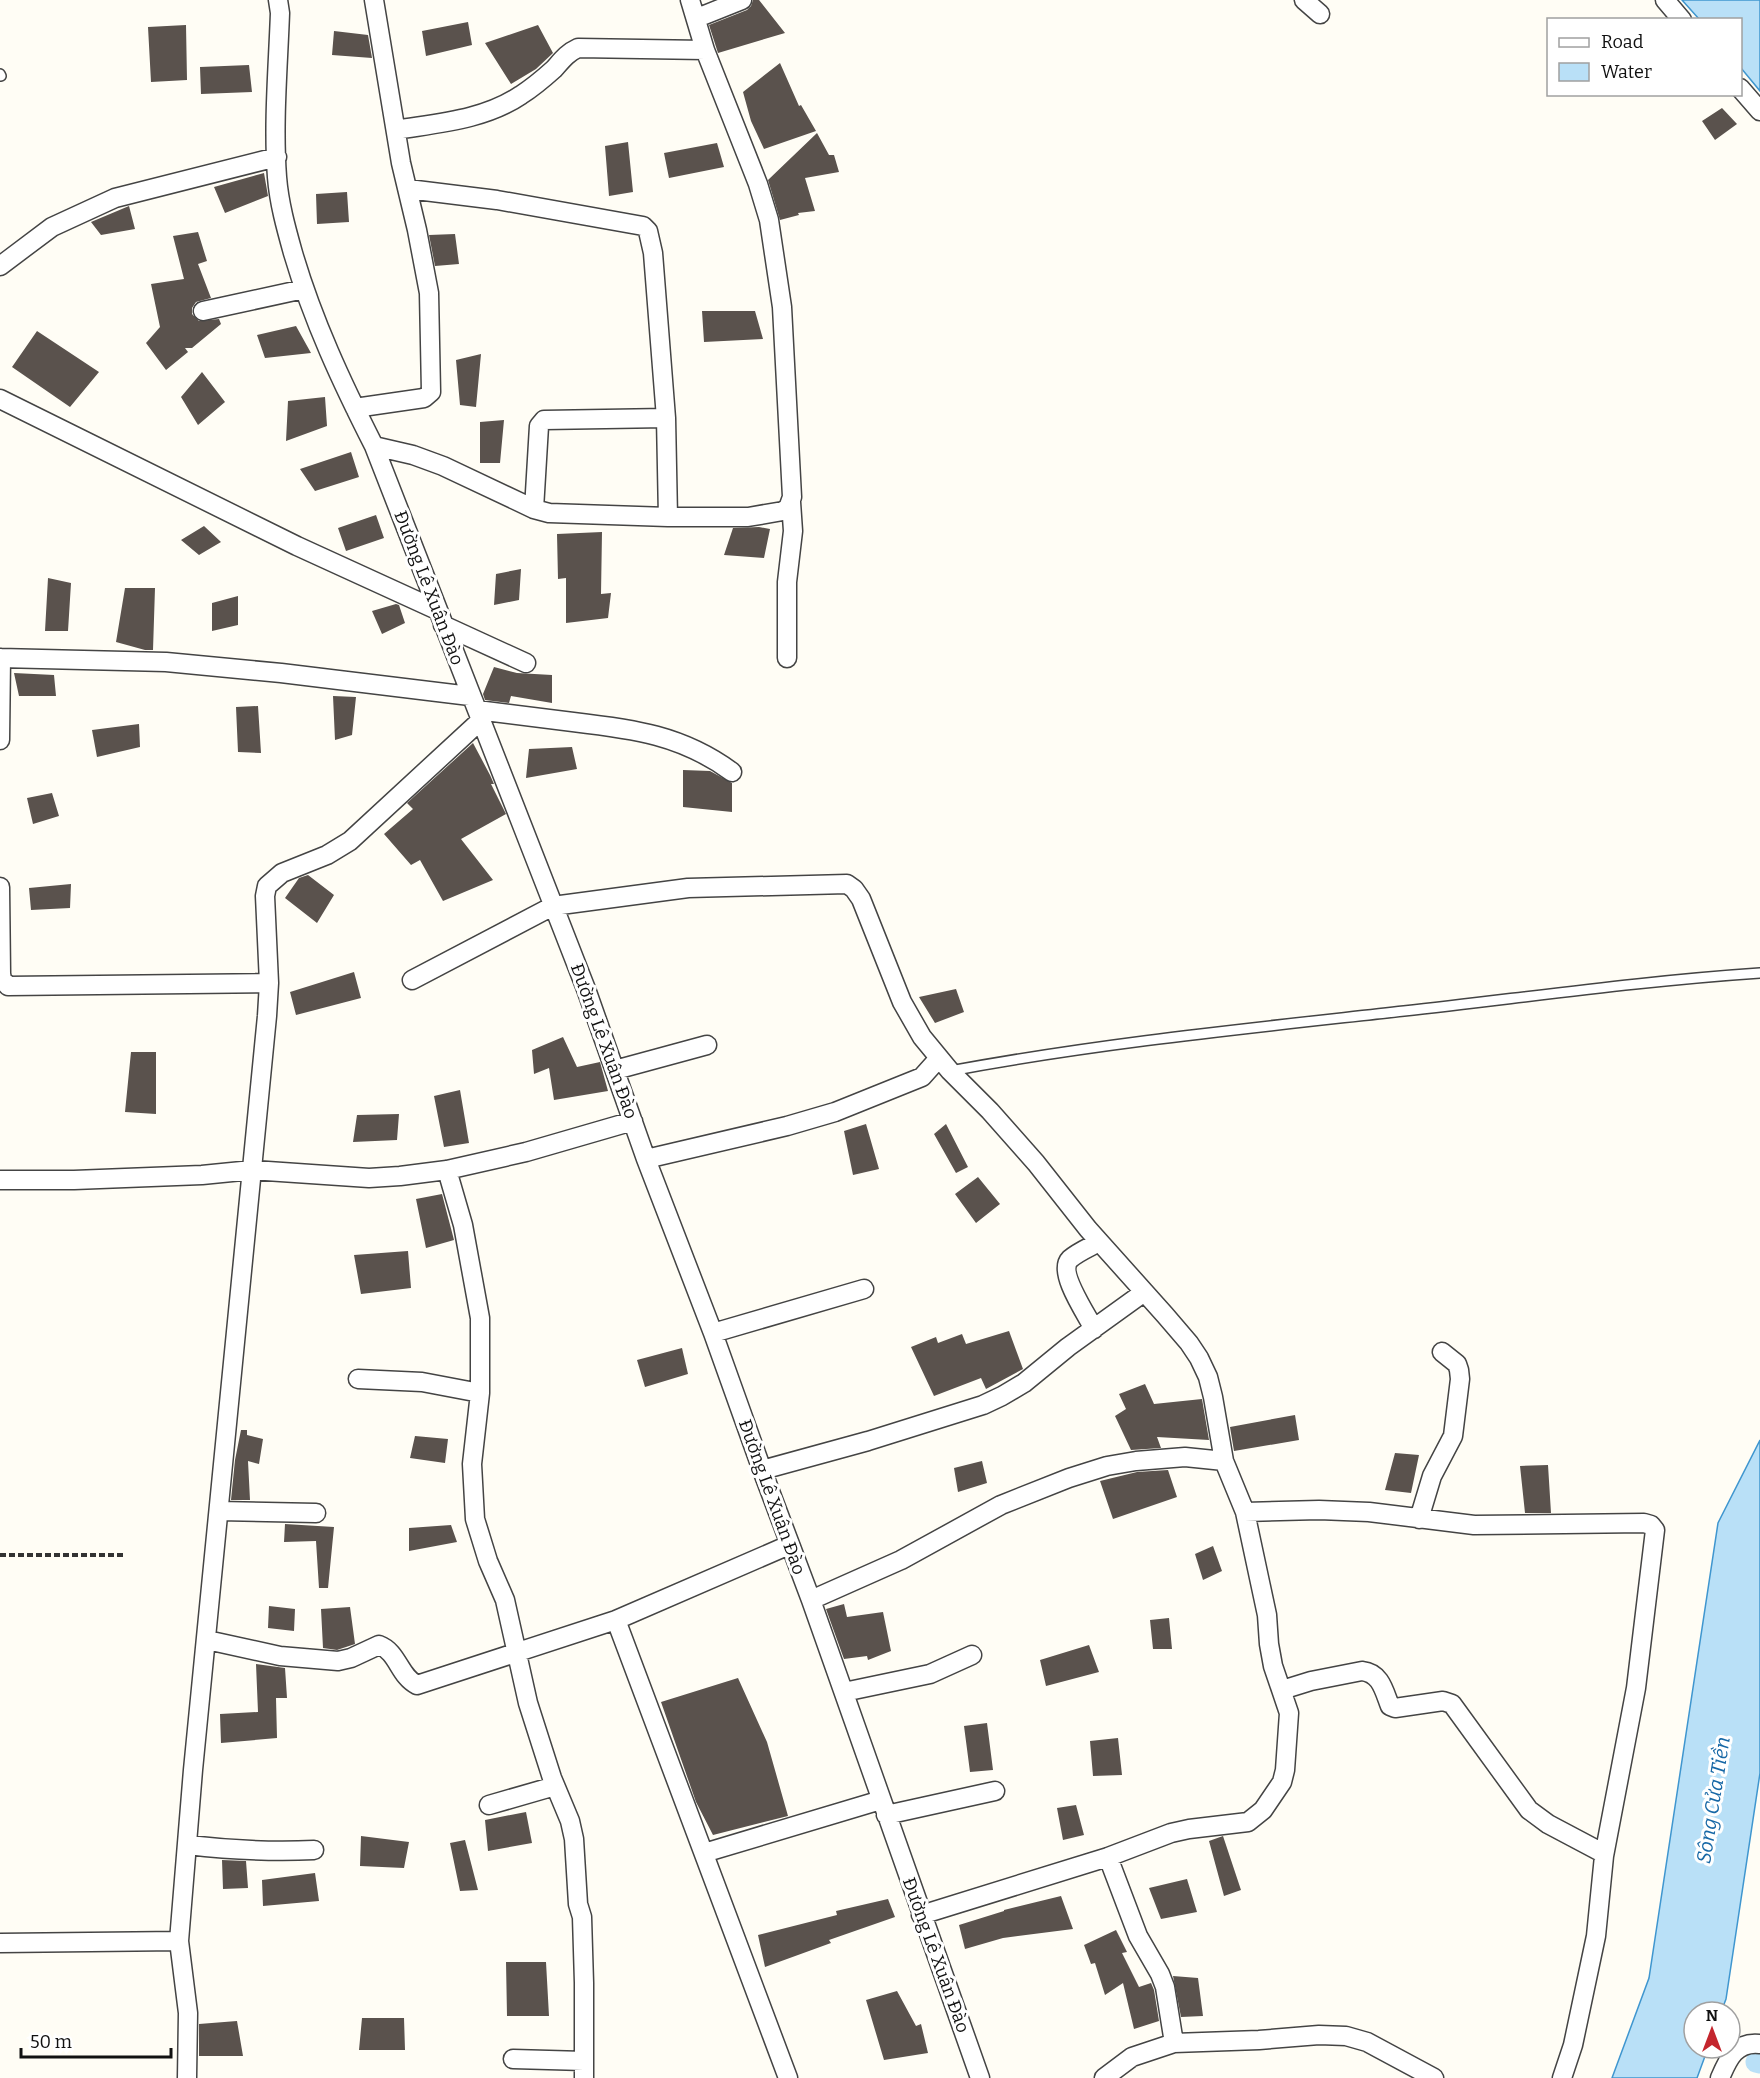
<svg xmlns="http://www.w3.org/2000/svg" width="1760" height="2078" viewBox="0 0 1760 2078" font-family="Bitter,serif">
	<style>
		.water { fill: #b9e0f7; stroke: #3f96cf; stroke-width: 1.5 }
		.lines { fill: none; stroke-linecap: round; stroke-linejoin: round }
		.canal { stroke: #b9e0f7; stroke-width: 21 }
		.building { fill: #5a524d }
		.service-casing { stroke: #444; stroke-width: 12 }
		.minor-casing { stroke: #444; stroke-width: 21 }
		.path { stroke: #333; stroke-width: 4; stroke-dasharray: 6 3; stroke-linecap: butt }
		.service { stroke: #fff; stroke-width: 9 }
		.minor { stroke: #fff; stroke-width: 18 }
		.labels { text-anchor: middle; stroke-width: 6; stroke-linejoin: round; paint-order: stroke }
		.street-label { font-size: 18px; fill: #111; stroke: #fff }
		.water-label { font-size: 20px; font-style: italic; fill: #1768a6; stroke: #fff }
	</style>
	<rect width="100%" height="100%" fill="#fffdf5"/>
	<path class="water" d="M1682,0H1760V91L1741,68L1740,20L1699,19Z
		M1760,1440V1773L1726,1999L1721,2012H1694V2048H1708L1697,2078H1612L1649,1978L1718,1523Z"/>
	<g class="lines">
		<path class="canal" d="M1756,2062L1760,2063"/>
	</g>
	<path class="building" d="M753,0H759L785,33L718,53L709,25L747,10L751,6Z
		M468,22L472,45L426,56L422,31Z
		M186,25L187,80L151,82L148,27Z
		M538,25L553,53L536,69L511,84L485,43Z
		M334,31L368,35L372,58L332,55Z
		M780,63L799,106L801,105L816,131L764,149L751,121L743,92Z
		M249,65L252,92L201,94L200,67Z
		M1722,108L1737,124L1715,140L1702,121Z
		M817,133L829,155H834L839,172L805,178L815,211L798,213L799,215L780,220L768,180Z
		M628,142L633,192L609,196L605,146Z
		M717,143L724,167L669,178L664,153Z
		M264,173L268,196L225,213L214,187Z
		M347,192L349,222L317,224L316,194Z
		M129,206L135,229L101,235L91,222Z
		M198,232L207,261L198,264L211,298L196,302L192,308V314L199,321L219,319L221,324L192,348H185L188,352L166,370L146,343L160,327L151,284L184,279L173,236Z
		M455,234L459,264L435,266L429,235Z
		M702,311H755L763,339L704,342Z
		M296,326L311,353L265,358L257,335Z
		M37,331L99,372L70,407L12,367Z
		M481,354L476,407L460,405L456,360Z
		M202,372L225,402L198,425L181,397Z
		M325,397L327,426L286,441L288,401Z
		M504,420L500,463H480V422Z
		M351,452L359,477L315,491L300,469Z
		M376,515L384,538L346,551L338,528Z
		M204,526L221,542L199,555L181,540Z
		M759,527L770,529L764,558L724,555L733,528Z
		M602,532L601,594L611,593L608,618L566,623V578L558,579L557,534Z
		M521,569L519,600L494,605L496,574Z
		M48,578L71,583L68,631H45Z
		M125,588H155L153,650H145L116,642Z
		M238,596V625L212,631V603Z
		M396,604L399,605L405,623L382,634L372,611Z
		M494,667L517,673L552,675V703L511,696L509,703L485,700L483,694Z
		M14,673L54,675L56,696H19Z
		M333,696L356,697L352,735L335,740Z
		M258,706L261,753L238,752L236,707Z
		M139,724L140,747L97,757L92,730Z
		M473,743L490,775L494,784H491L506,814L461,839L493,880L443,901L420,860L411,865L384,834L413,809L407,803Z
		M572,747L577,769L526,778L529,749Z
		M683,770L710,771L732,783V812L683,807Z
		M52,793L59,816L33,824L27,798Z
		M308,875L334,895L317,923L285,898L299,878Z
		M71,884L70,908L31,910L29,888Z
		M354,972L361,998L296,1015L290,992Z
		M956,989L964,1012L935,1023L919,997Z
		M563,1037L577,1067L600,1062L608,1091L554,1100L549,1068L534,1074L532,1050Z
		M131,1052H156V1114L125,1112Z
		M460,1090L469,1143L444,1147L434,1096Z
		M399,1114L397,1140L353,1142L357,1115Z
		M866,1124L879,1169L853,1175L844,1131Z
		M946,1124L968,1167L956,1173L934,1134Z
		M978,1177L1000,1204L976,1223L955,1194Z
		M442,1194L454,1240L426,1248L416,1199Z
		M408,1251L411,1288L361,1294L354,1255Z
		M1009,1331L1023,1369L986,1389L981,1378L934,1396L911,1347L936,1337L938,1343L962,1334L966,1344Z
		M682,1348L688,1374L645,1387L637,1360Z
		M1145,1384L1154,1404L1202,1399L1209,1440L1157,1437L1161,1448L1131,1450L1115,1416L1126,1409L1119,1394Z
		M1295,1415L1299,1440L1234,1451L1230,1427Z
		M241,1430H247V1435L263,1439L259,1464L248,1461L250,1500H231L235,1460Z
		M415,1436L448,1439L445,1463L410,1458Z
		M1395,1453L1419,1455L1411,1493L1385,1490Z
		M982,1461L987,1483L958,1492L954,1468Z
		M1548,1465L1551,1513H1525L1520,1466Z
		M1168,1470L1177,1497L1113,1519L1100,1481L1137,1472Z
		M285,1524L334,1527L328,1588H319L316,1541L284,1542Z
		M451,1525L457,1542L409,1551V1528Z
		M1213,1546L1222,1571L1203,1580L1195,1554Z
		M844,1604L847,1617L883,1612L891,1651L868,1660L867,1656L844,1659L826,1609Z
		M269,1606L295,1609L294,1631L268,1628Z
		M350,1607L355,1644L337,1650L323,1648L321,1609Z
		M1169,1618L1172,1649H1153L1150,1620Z
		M1089,1645L1099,1672L1046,1686L1040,1660Z
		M256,1664L285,1668L287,1698H276L277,1738L221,1743L220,1714L258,1712Z
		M738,1678L767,1742L788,1816L713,1835L696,1802L661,1702Z
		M987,1723L993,1770L970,1772L964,1726Z
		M1118,1738L1122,1775L1093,1776L1090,1741Z
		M1076,1805L1084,1835L1063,1840L1057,1808Z
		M526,1812L532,1843L488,1851L485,1820Z
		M361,1836L409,1842L404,1868L360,1866Z
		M1223,1836L1241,1890L1224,1896L1209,1841Z
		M465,1840L478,1890L460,1891L450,1843Z
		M222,1860L246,1861L248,1888L223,1889Z
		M315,1873L319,1901L263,1906L262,1880Z
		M1187,1879L1197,1912L1161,1919L1149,1888Z
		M1061,1896L1073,1929L1003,1938L965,1949L959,1925L1004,1911V1910Z
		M888,1899L895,1917L829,1940L831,1943L765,1967L758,1935L837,1915L836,1911Z
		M1116,1930L1127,1952L1122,1953L1139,1987L1151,1983L1154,1990L1159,2021L1134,2029L1123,1983L1105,1995L1095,1963L1091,1964L1084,1945Z
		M506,1962H546L549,2016H507Z
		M1173,1976L1198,1978L1203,2016L1181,2017Z
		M897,1991L916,2026L921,2024L928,2053L884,2060L866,2000Z
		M362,2018H404L405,2050H359Z
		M237,2021L243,2056H199V2024Z"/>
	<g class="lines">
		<defs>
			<path id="service" d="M0,74L1,76
				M950,1071C1100,1043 1252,1028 1404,1011C1522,998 1641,981 1760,973"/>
			<path id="minor" d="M278,0L280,13C278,68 273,123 277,177C279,203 286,228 293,253C313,321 342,383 374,446L586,989L646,1159L713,1333L762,1470L811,1600L980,2078
				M1304,0L1320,14
				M1665,0L1682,20
				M697,18L742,0
				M1740,88L1760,111
				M396,130C438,123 484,120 521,95C532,88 544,78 554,69C562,60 567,53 578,48L705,50
				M408,189L497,200L643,226L648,231L653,253L666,418L668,517
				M0,266L52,227L115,198L277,157
				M203,311L304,289
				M0,399L297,546L437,610
				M355,408L424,398L431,392L429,293L417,230L401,163L374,0
				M374,446L413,455L443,466L534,509L549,513L668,517H748L783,511L788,508L792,497L782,307L769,220L758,184L705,50L690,0
				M534,509L539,426L544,420L666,418
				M443,625L526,663
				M0,658L166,662L281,673L470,696
				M787,658V582L793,531L791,502
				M477,710C509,714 541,718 573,722C633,729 682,735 732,772
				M0,740L1,658
				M0,887L1,974L2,979L8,986L269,983
				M412,980L553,906L688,888L847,884L854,889L861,899L902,1002L922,1037L950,1071L990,1111L1036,1163L1088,1229L1165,1315L1189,1343L1199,1358L1208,1377L1213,1397L1224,1461L1245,1512L1267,1615L1269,1644L1273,1666L1289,1713L1285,1770L1282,1782L1263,1810L1248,1822L1189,1829L1171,1833L1108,1857L921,1915
				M615,1070L707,1045
				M646,1159L787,1126L835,1112L922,1077L939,1058
				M447,1170L463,1225L480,1318V1393L472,1464L475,1519L488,1561L505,1600L528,1703L552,1778L570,1821L574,1839L578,1904L582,1917L584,1983V2078
				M0,1180H74L202,1175L252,1170L369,1178L400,1176L447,1170L526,1152L633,1121
				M1094,1329C1087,1315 1057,1272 1070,1259C1078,1252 1090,1247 1099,1242
				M713,1333L864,1289
				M358,1379L422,1382L480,1393
				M762,1470L868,1441L983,1405L1002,1396L1024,1383L1068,1347L1143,1293
				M219,1511L316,1513
				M1245,1512L1319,1510L1369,1512L1474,1525L1644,1523L1651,1525L1655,1530L1636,1688L1604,1856
				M1419,1519L1432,1476L1453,1436L1460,1379L1459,1370L1457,1364L1442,1352
				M811,1600L901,1560L1001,1505L1069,1478L1107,1466L1136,1461L1185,1457L1224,1461
				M616,1620L788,2078
				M207,1640L280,1656L338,1661L351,1658L379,1645C398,1652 399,1676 417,1685L616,1620L789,1545
				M1282,1690L1311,1681L1362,1671C1381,1673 1384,1691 1390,1706L1395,1708L1443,1701L1452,1704L1529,1810L1548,1824L1599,1851L1604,1856L1596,1936L1573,2045L1562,2078
				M844,1692L930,1674L972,1655
				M489,1805L555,1786
				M886,1815L995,1791
				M188,1845C231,1850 270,1852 314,1850
				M704,1853L881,1800
				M1108,1857L1138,1936L1160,1974L1165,1987L1174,2043
				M0,1943L179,1941
				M513,2059L584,2061
				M187,2078L188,2013L179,1941L193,1770L267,1016L269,983L265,896L267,886L282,873L327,855L350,841L480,721
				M1104,2078L1132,2057L1174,2043L1259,2040L1319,2035L1346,2036L1367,2042L1434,2078
				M1720,2078C1728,2059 1736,2041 1760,2044"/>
		</defs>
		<use href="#service" class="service-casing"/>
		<use href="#minor" class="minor-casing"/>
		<path class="path" d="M0,1555H124"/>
		<use href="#service" class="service"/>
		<use href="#minor" class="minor"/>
	</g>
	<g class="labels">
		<g class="street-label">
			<text transform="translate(429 588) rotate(69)" y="6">Đường Lê Xuân Đào</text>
			<text transform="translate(604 1041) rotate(70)" y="6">Đường Lê Xuân Đào</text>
			<text transform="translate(772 1497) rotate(70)" y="6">Đường Lê Xuân Đào</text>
			<text transform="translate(936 1955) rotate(70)" y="6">Đường Lê Xuân Đào</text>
		</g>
		<g class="water-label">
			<text transform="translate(1713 1800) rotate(-81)" y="7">Sông Cửa Tiền</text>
		</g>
	</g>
	<rect x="1547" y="18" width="195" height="78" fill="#ffffff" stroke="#a0a0a0" stroke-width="1.5"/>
	<rect x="1559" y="38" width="30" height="9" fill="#ffffff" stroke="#a0a0a0" stroke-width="1.5"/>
	<text x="1601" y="48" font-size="18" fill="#111111">Road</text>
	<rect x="1559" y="63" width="30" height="18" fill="#b9e0f7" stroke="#a0a0a0" stroke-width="1.5"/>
	<text x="1601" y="78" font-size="18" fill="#111111">Water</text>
	<g transform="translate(1712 2030)"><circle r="28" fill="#ffffff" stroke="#a0a0a0" stroke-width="1.5"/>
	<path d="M0-4.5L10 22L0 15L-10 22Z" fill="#c4262e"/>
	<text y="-9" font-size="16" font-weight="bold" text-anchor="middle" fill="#111111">N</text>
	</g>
	<path d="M21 2048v9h150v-9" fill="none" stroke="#111111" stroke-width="3"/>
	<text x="30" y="2048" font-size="18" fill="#111111" stroke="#ffffff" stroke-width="4.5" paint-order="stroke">50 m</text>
</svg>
